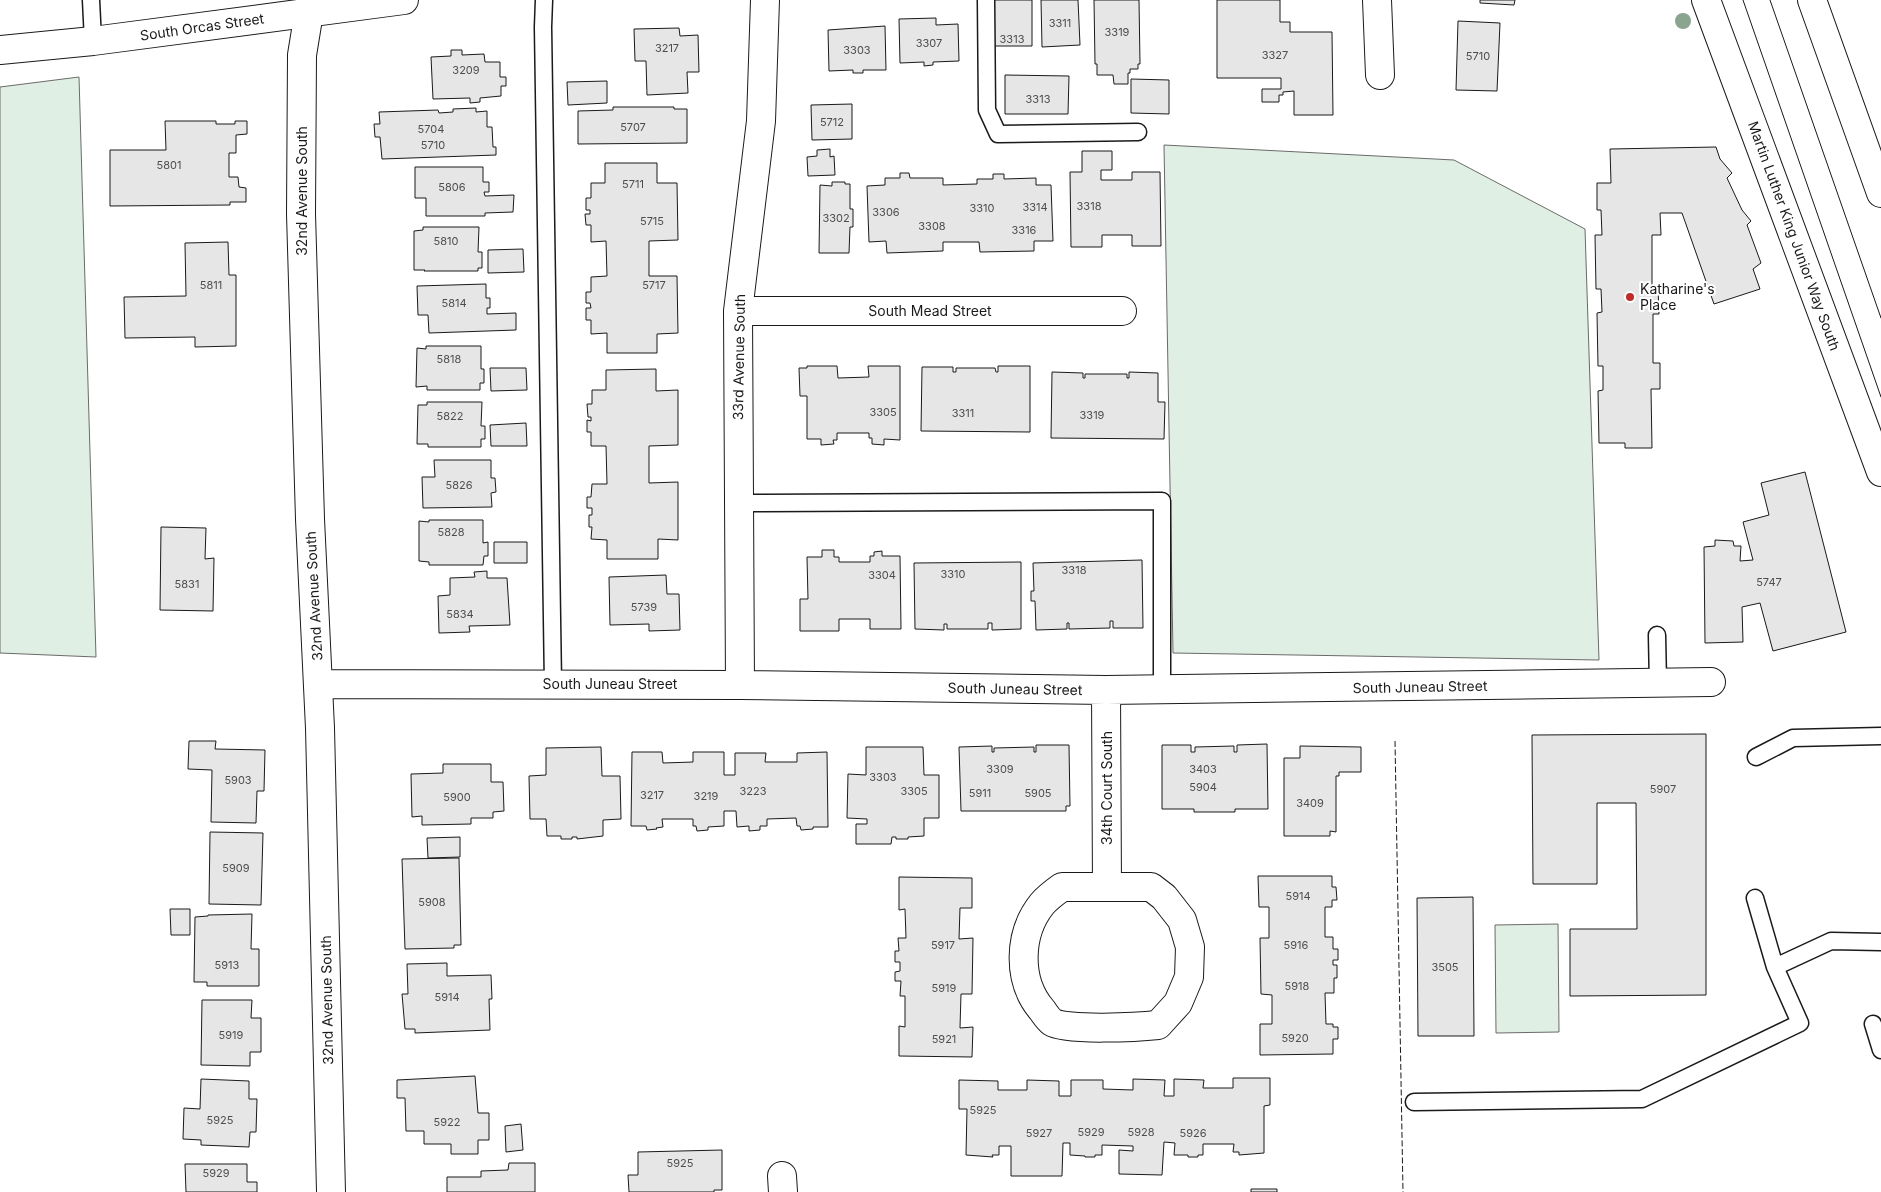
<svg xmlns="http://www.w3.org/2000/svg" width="1881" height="1192" viewBox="0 0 1881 1192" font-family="Inter,sans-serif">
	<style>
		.green { fill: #e0efe3; stroke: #6a6a6a }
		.building { fill: #e6e6e6; stroke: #1a1a1a }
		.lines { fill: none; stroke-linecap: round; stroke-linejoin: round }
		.service-casing { stroke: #1a1a1a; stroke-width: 19 }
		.minor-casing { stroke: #1a1a1a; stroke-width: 30 }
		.tertiary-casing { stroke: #1a1a1a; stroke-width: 30 }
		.secondary-casing { stroke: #1a1a1a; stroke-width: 30 }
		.service { stroke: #fff; stroke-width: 16 }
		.minor { stroke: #fff; stroke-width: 28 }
		.tertiary { stroke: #fff; stroke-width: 28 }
		.secondary { stroke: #fff; stroke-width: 28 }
		.tram { stroke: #1a1a1a; stroke-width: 1 }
		.fence { stroke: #1a1a1a; stroke-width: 1; stroke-dasharray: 6 2.5; stroke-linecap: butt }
		.tree { fill: #8aa48f }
		.poi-dot { fill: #c62828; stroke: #fff; stroke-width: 2 }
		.labels { text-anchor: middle; stroke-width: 4; stroke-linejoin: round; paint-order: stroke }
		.number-label { font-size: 11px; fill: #4d4d4d }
		.street-label { font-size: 14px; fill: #1a1a1a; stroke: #fff }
		.poi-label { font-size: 14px; fill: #1a1a1a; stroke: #fff; text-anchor: start }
	</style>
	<rect width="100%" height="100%" fill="#fff"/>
	<path class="green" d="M79,77L96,657L0,653V87Z
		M1164,145L1454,160L1585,229L1599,660L1173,653Z
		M1558,924L1559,1032L1496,1033L1495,925Z"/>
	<path class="building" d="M994,0H1032V46H994Z
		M1041,0H1078L1080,45L1042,47Z
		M1094,0H1139L1140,64H1138V69H1130V73H1128V84H1114L1113,75H1097V64H1095Z
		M1217,0H1280V22H1290V32H1332L1333,115H1294V91L1283,92V95H1279V102H1262V89H1281V78H1217Z
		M1480,0H1515L1514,5L1480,3Z
		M936,18V25L958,24L959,61L933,62V65L924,66V62L900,63L899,19Z
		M1458,21L1500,23L1497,91L1456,90Z
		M885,26L886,70H863V73H853V70L829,71L828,30Z
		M679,28L680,36L698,35L699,72H687L688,93L647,95L646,61H635L634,29Z
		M451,50H462V55L484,54L485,62H500V77H506V86H501V96L480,98V102L470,103V98L433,99L431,57L451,56Z
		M1005,75L1069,76L1068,114H1005Z
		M1131,79L1169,80V114L1131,113Z
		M607,81V103L568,105L567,82Z
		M852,104V139L812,140L811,105Z
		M613,107H674V109H687V143L578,144V111L613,110Z
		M476,108V112L487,111V127H492L493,147H496V155L382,159L380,137H375L374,124H380L379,112L438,110L439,113L453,112V109Z
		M165,121H216V124H235V121H247V134L236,135V153H229V177H238L239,187L246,188V202H230V205L110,206V150H166Z
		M1716,147L1720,159L1732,173L1727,178L1742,210L1751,221L1747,225L1761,263L1753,269L1760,289L1714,304L1682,213H1660L1661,235H1652V287H1658L1659,314H1653V363H1660V389H1651L1652,448H1625V443H1599L1598,391L1603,390V366H1598L1597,313L1602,312L1601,289H1596L1595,235H1602L1601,210H1597V183H1611L1610,149Z
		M830,149V157L834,156L835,175L808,176L807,157L817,156V150Z
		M1082,151H1112V170H1101V180H1132V172H1160L1161,246H1132V235H1102V247H1071L1070,172H1082Z
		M605,163H657V183H677L678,240L649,241V276H677L678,333L657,334V353H607V333L591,334V320H586V308H591L590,303H586V292H591V277L607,276L606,241L591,242V225H586L585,214H590V210H586V198H591V183H605Z
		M415,167H483V182H489V192H484L485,196L514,195L513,212L485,213V216H426V198H415Z
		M900,173H909L910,178H943V185L977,184V179H993V174H1004V179L1036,178V185H1051L1053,241H1034V251L980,252L979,242H943V251L887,253L886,241L869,242L867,186L885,185V178H900Z
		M832,182H845V184H850V209H853V227H850L849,253H819L820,185L832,186Z
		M423,227H479L478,252H482V268H478V271H424L425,270H414V231L423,230Z
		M228,242L229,275H236V346L195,347V337L125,338L124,297L186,296L185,243Z
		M523,249L524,272L488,273V250Z
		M486,284V298H490V308H487V314L516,313V330L429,333L428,315H418L417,286Z
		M426,346H481V369H484V383H480V390H427V386L416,387L417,348L426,349Z
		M807,366H837L838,378L869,377L868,366H900V440L884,439V445L872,444V438H869V433H837V440H833L834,444L821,445V439H807V396H800L799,368H807Z
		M998,366H1030V432L921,431L922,367H953V372H956V368H995L996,372H998Z
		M490,368H526L527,390L491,391Z
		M656,369V391L678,390V445L649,446V483L678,482V540L658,539V559H607V540L591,539L592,527H589V515H592V508H587V497H591L592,484H607L606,446H591V432H587V420L591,421V417H588L587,404H592V390H606V370Z
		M1052,372L1083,373V378H1085V374H1127V378H1129V372L1158,373V402H1165L1164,439L1051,438Z
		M427,402H482L481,426H485V439H481V447H428V444H417L418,405H427Z
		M526,423L527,446H491L490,425Z
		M434,460H491V478H495L496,492L491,493L492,507L423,508L422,477H435Z
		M1805,472L1846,632L1773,651L1760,603L1742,607L1743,642L1705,643L1704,547L1715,546V540L1733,541L1734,546H1741L1740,561L1753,560L1743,522L1769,515L1761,483Z
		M429,520H483V543L488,542V556H484L483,565H429V562L419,561V521L429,522Z
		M161,527L206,528L205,559L214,558L213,611L160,610Z
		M494,542H527V563H494Z
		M822,550H834V557H839V562H870V556H874V552L882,551V556H900L901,629H870V619H839V631H800V599H808L807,557H822Z
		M1142,560L1143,628H1113V621H1110V628L1069,629V623H1067V629L1036,630L1035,601H1031V591H1034L1033,563Z
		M1021,562V629L992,630V623H988V629H947V624H944V630L915,629L914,563Z
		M487,571V578H507L510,625L469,626L470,632L439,633L438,596L450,595V578L475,577L474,572Z
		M666,575L667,594H679L680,630L649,631V624L610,625L609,577Z
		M1706,734V995L1570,996V929H1637L1636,803H1597V884H1533L1532,735Z
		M189,741H216L215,749L265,750L264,791H257L256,823L211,822L212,770L188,769Z
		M1267,744L1268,809H1235V812H1194V809H1162V745H1191V752H1195V747L1234,746V752H1237V745Z
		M1036,745H1069L1070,806H1066V811H961L959,747L992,746V752H994V748L1034,747V752H1036Z
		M1300,746L1361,747V772H1339V776H1336V832L1330,831V836H1284V758H1300Z
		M601,747L602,776H620L621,819L603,820V836L577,839V837H572V839H561V836H547L546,819H530L529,776L546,775V748Z
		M866,747H923L924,775H939V818H924V836L908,837V839H896V837H892L891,844H856V824H867V819L847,818L848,774L866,775Z
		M632,752H662L663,763L693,762V752H724V775H735V753H766L765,762H797V753L827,752L828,827H813V829L801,830L800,826H797L796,818L767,819V826H760V830L749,831V826L737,827L736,811H724V826L708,827V830L697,831L696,826H693V819H662L663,827L656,828L657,829L647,830L646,826H631Z
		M443,764H491V782H503L504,811L493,812V818H471V824L422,825V816L412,817L411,774L443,773Z
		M210,832L263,833L261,905L209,904Z
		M460,837V857L428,858L427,838Z
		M459,858L461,945H454V948L405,949L402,859Z
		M1258,876H1332V887H1336L1337,900H1332V907H1325V937H1333V949H1338V960H1333V965H1337V978H1334V993H1325L1326,1024H1333V1027H1338V1039H1333V1054L1260,1055V1024H1272V995L1261,994L1260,938H1269V907H1259Z
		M899,877L972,878V908H960L959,939L973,938L972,994H961L960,1028L973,1027L972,1057L899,1056V1026L905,1027V996H900L901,981H895V972L900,971V962H895V951H899L898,938H906L905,909L899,910Z
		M1473,897L1474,1036H1418L1417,898Z
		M170,909H190V935H171Z
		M252,914L251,949H259V986H207V982H194L195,917L208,916V915Z
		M447,963V976L491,975L492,999H489L490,1030L415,1033V1029H405L402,994H408L407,964Z
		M202,1000H252L251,1018H261V1052H250V1066L201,1065Z
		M475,1076L478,1113H489V1140H478V1154H451V1144H424V1131H406L405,1098H397V1080Z
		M1233,1078H1270V1105L1264,1106V1153L1239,1155V1152H1233L1234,1144H1203V1155H1198V1157H1188V1155H1174L1175,1143L1164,1142L1162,1175L1119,1174V1150L1133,1151V1146L1102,1145V1155H1095V1157H1085V1156L1070,1155V1143H1063L1062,1176H1011V1146H999V1155H992L993,1157L966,1155L967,1109H959V1080L998,1081V1090H1027V1080L1059,1081V1096H1071V1080H1103V1089L1133,1090V1079L1165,1080L1164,1096H1174V1079L1204,1080L1203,1088H1233Z
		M201,1079L249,1081V1099H257L256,1132H250L249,1147L201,1145V1140L183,1139L184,1108L200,1109Z
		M521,1124L523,1150L506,1152L505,1126Z
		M722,1150V1190H714V1192H629L628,1175H638V1152Z
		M509,1163H535V1192H447V1177H481V1171L508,1170Z
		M185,1164H247V1182H257V1192H186Z
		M1251,1189H1277V1192H1251Z"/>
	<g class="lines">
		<defs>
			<path id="service" d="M91,0L93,41
				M544,0L543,27L553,684
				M986,0L987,110L998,134L1138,132
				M739,503L1162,501V690
				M1657,635L1658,684
				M1756,757L1793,738L1881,736
				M1755,898L1775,967
				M1873,1024L1881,1050
				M1414,1102L1642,1099L1800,1023L1775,967L1831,941L1881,942"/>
			<path id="minor" d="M311,0L302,55L301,214L310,519L320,728L331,1192
				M1377,0L1380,75
				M738,311H1122
				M318,684L740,685L1106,690L1711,682
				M740,685L738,311L761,121L765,0
				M1106,690L1107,887
				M1062,887H1151L1164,897L1182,920L1190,947L1189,977L1178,1003L1158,1025C1140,1027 1065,1031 1052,1022C1048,1019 1045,1014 1042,1010C1017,981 1018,934 1042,904C1047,898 1055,892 1062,887Z
				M782,1176L783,1192"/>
			<path id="tertiary" d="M0,50L93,41L404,0"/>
			<path id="secondary" d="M1706,0L1881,472
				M1812,0L1881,193"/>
		</defs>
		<use href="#service" class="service-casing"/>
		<use href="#minor" class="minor-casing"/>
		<use href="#tertiary" class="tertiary-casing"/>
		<use href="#secondary" class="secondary-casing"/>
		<use href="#service" class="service"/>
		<use href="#minor" class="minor"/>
		<use href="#tertiary" class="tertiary"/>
		<use href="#secondary" class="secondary"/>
		<path class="tram" d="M1743,0L1881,397
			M1770,0L1881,318"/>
		<path class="fence" d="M1395,741L1403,1192"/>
	</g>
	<circle class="tree" cx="1683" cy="21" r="8"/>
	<circle class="poi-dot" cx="1630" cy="297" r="5"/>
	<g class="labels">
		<g class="number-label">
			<text x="1060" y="27">3311</text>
			<text x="1117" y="36">3319</text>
			<text x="1012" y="43">3313</text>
			<text x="929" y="47">3307</text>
			<text x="667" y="52">3217</text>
			<text x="857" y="54">3303</text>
			<text x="1275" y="59">3327</text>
			<text x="1478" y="60">5710</text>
			<text x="466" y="74">3209</text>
			<text x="1038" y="103">3313</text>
			<text x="832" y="126">5712</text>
			<text x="633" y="131">5707</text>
			<text x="431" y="133">5704</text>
			<text x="433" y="149">5710</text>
			<text x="169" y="169">5801</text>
			<text x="633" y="188">5711</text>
			<text x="452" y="191">5806</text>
			<text x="1089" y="210">3318</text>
			<text x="1035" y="211">3314</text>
			<text x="982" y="212">3310</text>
			<text x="886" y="216">3306</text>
			<text x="836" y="222">3302</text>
			<text x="652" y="225">5715</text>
			<text x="932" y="230">3308</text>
			<text x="1024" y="234">3316</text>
			<text x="446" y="245">5810</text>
			<text x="211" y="289">5811</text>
			<text x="654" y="289">5717</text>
			<text x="454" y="307">5814</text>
			<text x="449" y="363">5818</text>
			<text x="883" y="416">3305</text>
			<text x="963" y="417">3311</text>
			<text x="1092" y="419">3319</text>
			<text x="450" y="420">5822</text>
			<text x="459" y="489">5826</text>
			<text x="451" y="536">5828</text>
			<text x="1074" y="574">3318</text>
			<text x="953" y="578">3310</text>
			<text x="882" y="579">3304</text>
			<text x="1769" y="586">5747</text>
			<text x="187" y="588">5831</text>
			<text x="644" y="611">5739</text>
			<text x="460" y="618">5834</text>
			<text x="1000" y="773">3309</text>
			<text x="1203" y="773">3403</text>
			<text x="883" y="781">3303</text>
			<text x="238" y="784">5903</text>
			<text x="1203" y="791">5904</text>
			<text x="1663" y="793">5907</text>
			<text x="753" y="795">3223</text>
			<text x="914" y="795">3305</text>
			<text x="980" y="797">5911</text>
			<text x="1038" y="797">5905</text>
			<text x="652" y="799">3217</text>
			<text x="706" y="800">3219</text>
			<text x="457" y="801">5900</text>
			<text x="1310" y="807">3409</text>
			<text x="236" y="872">5909</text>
			<text x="1298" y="900">5914</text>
			<text x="432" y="906">5908</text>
			<text x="943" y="949">5917</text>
			<text x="1296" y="949">5916</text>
			<text x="227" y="969">5913</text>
			<text x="1445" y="971">3505</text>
			<text x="1297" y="990">5918</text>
			<text x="944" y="992">5919</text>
			<text x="447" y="1001">5914</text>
			<text x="231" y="1039">5919</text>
			<text x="1295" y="1042">5920</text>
			<text x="944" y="1043">5921</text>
			<text x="983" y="1114">5925</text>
			<text x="220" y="1124">5925</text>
			<text x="447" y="1126">5922</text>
			<text x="1091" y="1136">5929</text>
			<text x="1141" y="1136">5928</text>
			<text x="1039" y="1137">5927</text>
			<text x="1193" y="1137">5926</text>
			<text x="680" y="1167">5925</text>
			<text x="216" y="1177">5929</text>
		</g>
		<g class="street-label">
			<text transform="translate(202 27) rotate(-8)" y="5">South Orcas Street</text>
			<text transform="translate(302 191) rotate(-90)" y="5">32nd Avenue South</text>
			<text transform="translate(1794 236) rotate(70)" y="5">Martin Luther King Junior Way South</text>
			<text x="930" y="316">South Mead Street</text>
			<text transform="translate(739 357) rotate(-89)" y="5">33rd Avenue South</text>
			<text transform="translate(314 596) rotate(-93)" y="5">32nd Avenue South</text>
			<text x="610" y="689">South Juneau Street</text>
			<text transform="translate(1420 687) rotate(-1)" y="5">South Juneau Street</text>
			<text transform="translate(1015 689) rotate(1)" y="5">South Juneau Street</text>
			<text transform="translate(1107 788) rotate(-90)" y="5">34th Court South</text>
			<text transform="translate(327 1000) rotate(-91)" y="5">32nd Avenue South</text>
		</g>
		<g class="poi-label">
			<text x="1640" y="294">Katharine's<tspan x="1640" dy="16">Place</tspan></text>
		</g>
	</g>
</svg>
